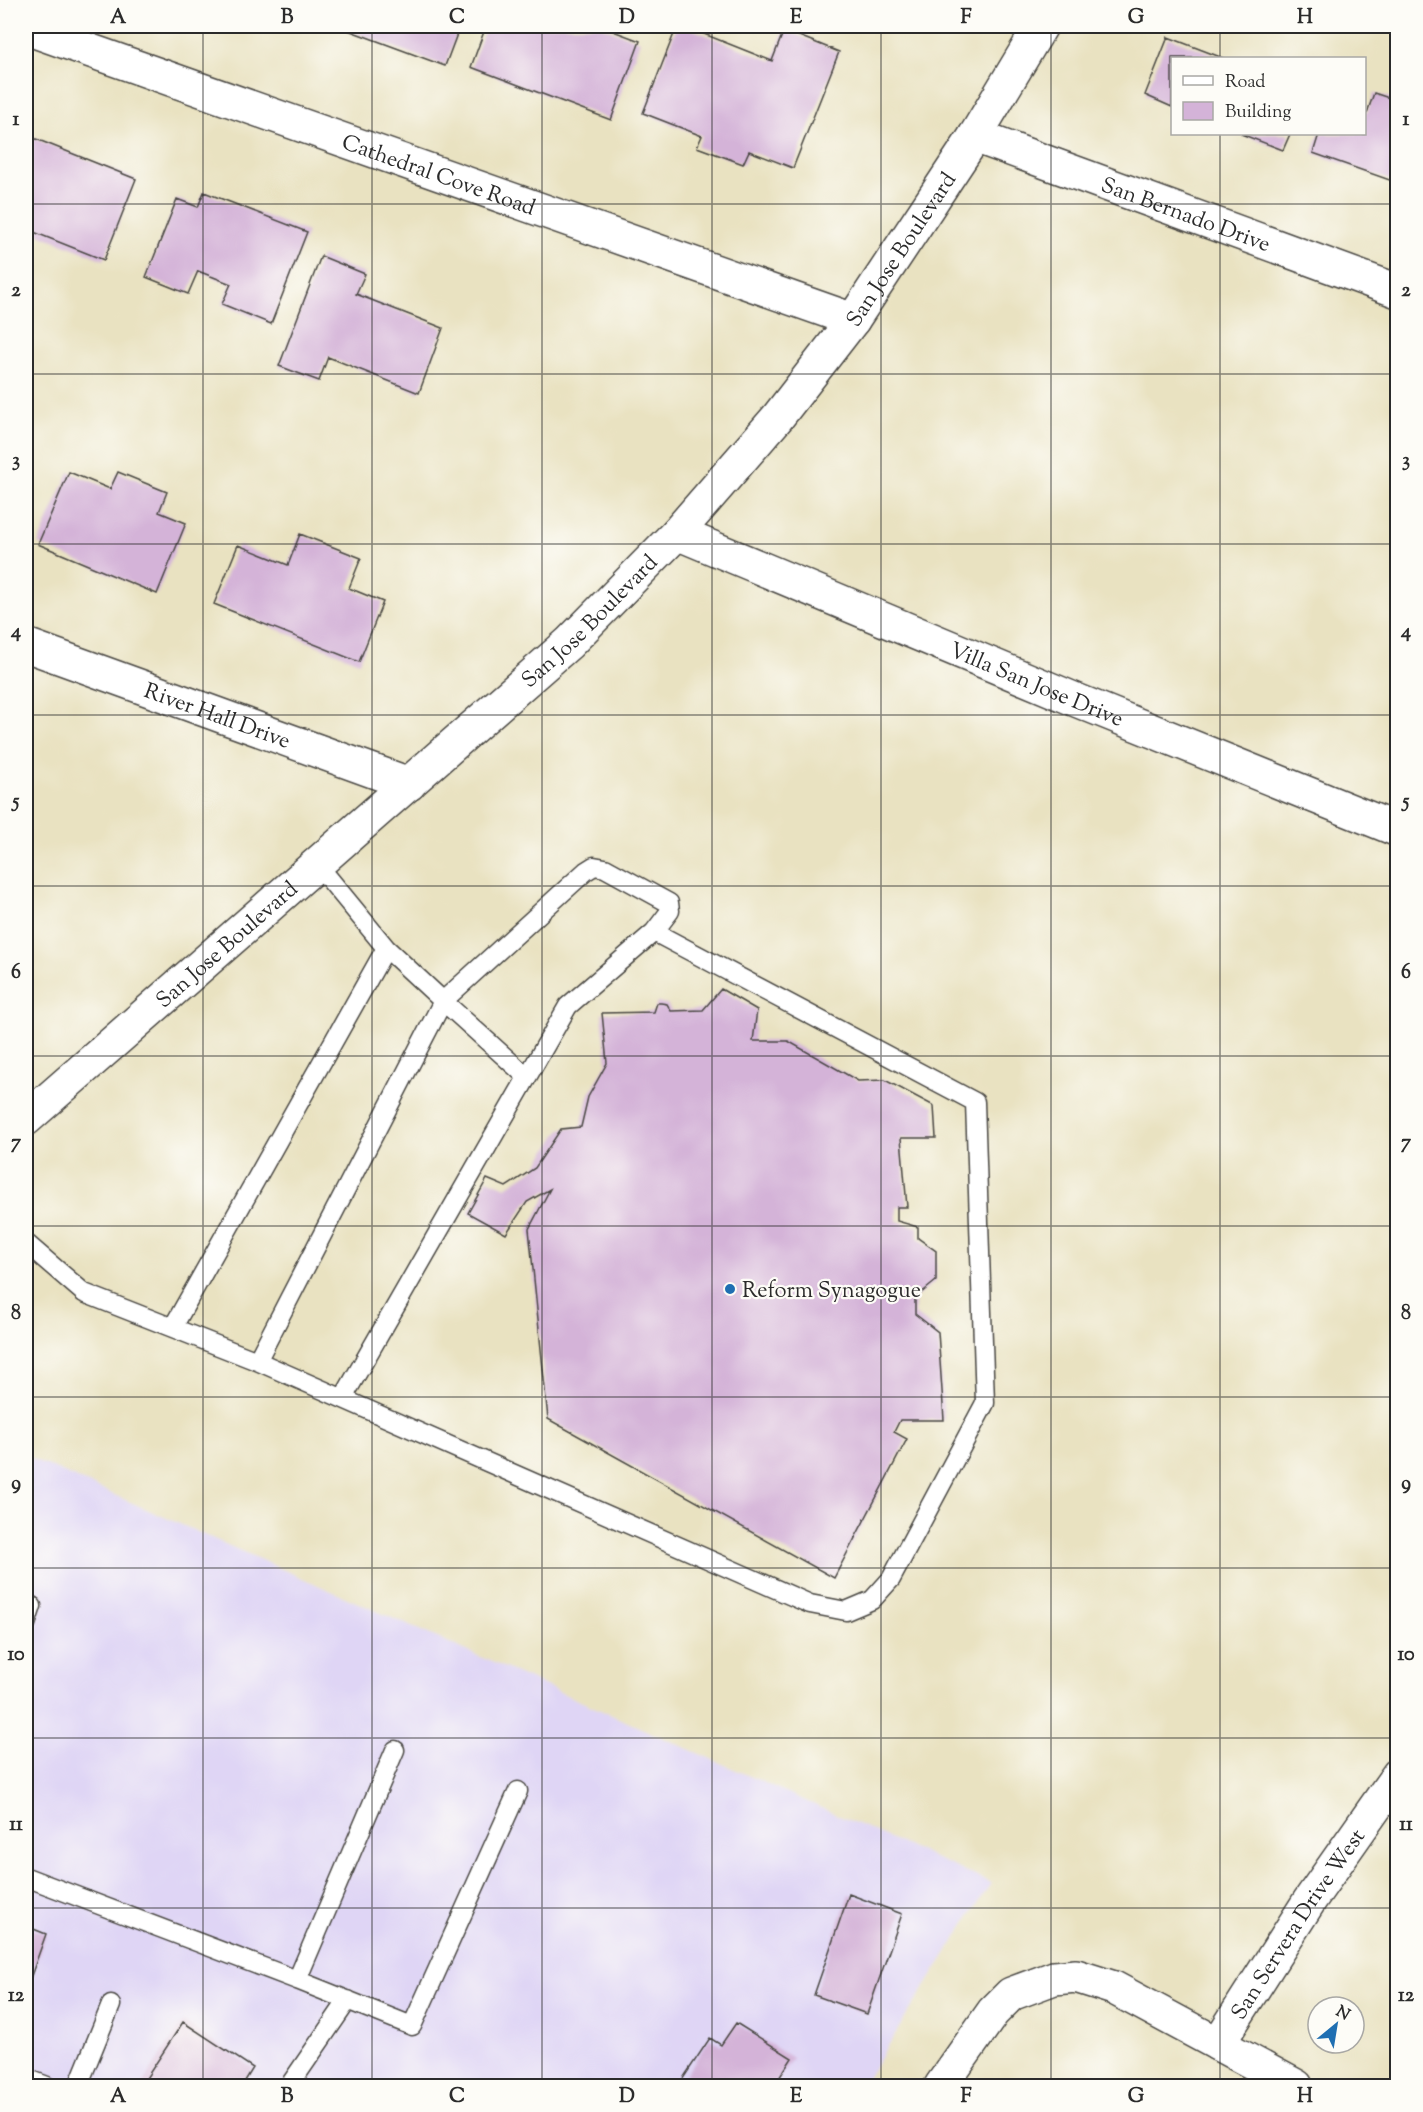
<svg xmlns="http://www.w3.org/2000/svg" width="1423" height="2112" viewBox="0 0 1423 2112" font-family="'Sorts Mill Goudy',serif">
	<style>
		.built { fill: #dfd5f5 }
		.building { fill: #d4b3d8 }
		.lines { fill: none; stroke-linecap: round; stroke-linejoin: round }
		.service-casing { stroke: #484642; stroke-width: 21 }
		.minor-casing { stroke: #484642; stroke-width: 36 }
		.primary-casing { stroke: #484642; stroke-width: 36 }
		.service { stroke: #fff; stroke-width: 18 }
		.minor { stroke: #fff; stroke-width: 33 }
		.primary { stroke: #fff; stroke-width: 33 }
		.grid { fill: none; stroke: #2b2b2b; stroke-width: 1.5; stroke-opacity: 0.55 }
		.poi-dot { fill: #1f6fb2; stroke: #fdfcf7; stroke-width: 2 }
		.labels { text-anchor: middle; stroke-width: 4.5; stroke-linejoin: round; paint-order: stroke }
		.street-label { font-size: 22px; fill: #2b2b2b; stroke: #fdfcf7 }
		.poi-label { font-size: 22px; fill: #2b2b2b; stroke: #fdfcf7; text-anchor: start }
		.neatline { fill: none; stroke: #2b2b2b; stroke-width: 2 }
		.grid-label { font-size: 20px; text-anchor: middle; font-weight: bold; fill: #2b2b2b }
	</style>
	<rect width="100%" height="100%" fill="#fdfcf7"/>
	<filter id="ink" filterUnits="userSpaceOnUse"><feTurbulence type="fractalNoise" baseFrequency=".0167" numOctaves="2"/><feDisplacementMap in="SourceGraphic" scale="12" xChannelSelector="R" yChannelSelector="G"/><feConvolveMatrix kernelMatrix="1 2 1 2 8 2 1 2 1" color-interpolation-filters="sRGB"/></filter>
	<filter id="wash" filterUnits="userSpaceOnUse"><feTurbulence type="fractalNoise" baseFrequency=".008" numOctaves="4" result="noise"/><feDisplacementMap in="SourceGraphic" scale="24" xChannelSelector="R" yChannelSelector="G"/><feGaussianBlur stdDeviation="1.35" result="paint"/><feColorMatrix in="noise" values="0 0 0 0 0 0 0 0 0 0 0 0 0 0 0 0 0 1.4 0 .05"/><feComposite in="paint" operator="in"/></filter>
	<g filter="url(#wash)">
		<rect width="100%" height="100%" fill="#e9e2c1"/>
		<path class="built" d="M26,1456L991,1883L862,2086H26Z"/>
		<g id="blocks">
			<path class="building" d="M337,26H460L445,66Z
				M486,26H600L640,41L611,120L471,67Z
				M677,26H684L772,61L784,30L839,52L793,168L749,151L743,164L697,147L702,136L643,113Z
				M1168,37L1223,58H1172V107L1145,95Z
				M1374,93L1398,101V183L1313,153L1319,134H1364V112L1367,113Z
				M1241,134H1290L1283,150Z
				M26,135L136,179L104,260L26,229Z
				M204,192L307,232L271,324L222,304L231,284L198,271L188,294L146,277L177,199L198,207Z
				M321,256L365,274L356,294L443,328L419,393L328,357L319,381L279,366Z
				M69,472L110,489L118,472L167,492L159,512L186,523L157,594L38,544Z
				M300,534L361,558L349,588L383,602L359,662L214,604L238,545L288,565Z
				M721,989L757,1010L753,1041H788L858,1081L885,1080L934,1106L936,1138H901L907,1207H897V1221L918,1227V1238L936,1251V1281L915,1298V1314L938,1332L944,1420H900L894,1432L907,1439L834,1578L548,1419L529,1229L550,1189L527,1202L506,1234L468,1213L487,1179L506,1187L535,1168L561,1129L581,1127L588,1097L607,1063L602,1013L654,1012L657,1003H661L667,1004L671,1011L703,1010Z
				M849,1894L902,1914L867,2014L814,1995Z
				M26,1926L46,1934L26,1990Z
				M183,2022L253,2068L242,2086H141Z
				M736,2023L792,2058L774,2086H678L710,2038L721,2045Z"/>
		</g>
	</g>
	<g filter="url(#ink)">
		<use href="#blocks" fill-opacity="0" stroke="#484642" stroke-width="1.5"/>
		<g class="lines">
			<defs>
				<path id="service" d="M527,1077L443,1001L586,871L594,866L605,868L669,903L670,911L654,932
					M26,1243L84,1293L257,1361L810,1604L846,1611L872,1600L891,1579L985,1403L975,1102L654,932L568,1006L343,1398
					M173,1327L386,948
					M257,1361L443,1001L386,948L317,864
					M26,1624L32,1606
					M395,1750L297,1980L412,2026L518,1791
					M26,1877L297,1980
					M26,2078L47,2086
					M78,2086L111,2005
					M289,2086L348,2000"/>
				<g id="minor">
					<path id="s1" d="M26,28L853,320"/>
					<path id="s2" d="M975,136L1398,291"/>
					<path id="s3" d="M677,533L1076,700L1398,830"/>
					<path id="s4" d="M26,645L409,784"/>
					<path id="s5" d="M1218,2044L1310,1900L1398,1775"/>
					<path d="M941,2086L993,2012L1011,1994L1054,1978L1076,1976L1114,1988L1296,2086"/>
				</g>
				<g id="primary">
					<path id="s6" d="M26,1119L569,643L677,533L777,418L853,320L975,136L1041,26"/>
				</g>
			</defs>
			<use href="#service" class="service-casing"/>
			<use href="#minor" class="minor-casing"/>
			<use href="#primary" class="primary-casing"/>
			<use href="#service" class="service"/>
			<use href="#minor" class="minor"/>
			<use href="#primary" class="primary"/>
		</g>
	</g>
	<path class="grid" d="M203,26V2086M372,26V2086M542,26V2086M712,26V2086M881,26V2086M1051,26V2086M1220,26V58M1220,134V2086M26,204H1398M26,374H1398M26,544H1398M26,715H1398M26,886H1398M26,1056H1398M26,1226H1398M26,1397H1398M26,1568H1398M26,1738H1398M26,1908H1398"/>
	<circle class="poi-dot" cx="730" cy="1289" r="6"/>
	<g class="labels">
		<g class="street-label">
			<text dy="8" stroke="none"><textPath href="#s1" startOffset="438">Cathedral Cove Road</textPath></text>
			<text dy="8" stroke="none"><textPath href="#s2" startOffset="225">San Bernado Drive</textPath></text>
			<text dy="8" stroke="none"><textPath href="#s6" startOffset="1238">San Jose Boulevard</textPath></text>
			<text dy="8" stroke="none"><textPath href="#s6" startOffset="752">San Jose Boulevard</textPath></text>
			<text dy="8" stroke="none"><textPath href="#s3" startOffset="390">Villa San Jose Drive</textPath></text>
			<text dy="8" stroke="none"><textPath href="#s4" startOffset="204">River Hall Drive</textPath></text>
			<text dy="8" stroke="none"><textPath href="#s6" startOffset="266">San Jose Boulevard</textPath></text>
			<text dy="8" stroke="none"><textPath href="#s5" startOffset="144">San Servera Drive West</textPath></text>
		</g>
		<g class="poi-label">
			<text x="742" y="1297">Reform Synagogue</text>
		</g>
	</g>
	<rect width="1423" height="2112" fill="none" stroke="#fdfcf7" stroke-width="66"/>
	<rect x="1171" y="57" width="195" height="78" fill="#fdfcf7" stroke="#a9a8a5" stroke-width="1.5"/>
	<rect x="1183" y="76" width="30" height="9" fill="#ffffff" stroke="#a9a8a5" stroke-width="1.5"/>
	<text x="1225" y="87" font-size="18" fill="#2b2b2b">Road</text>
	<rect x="1183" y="102" width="30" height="18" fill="#d4b3d8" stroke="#a9a8a5" stroke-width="1.5"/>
	<text x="1225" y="117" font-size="18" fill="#2b2b2b">Building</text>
	<g transform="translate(1336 2025) rotate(30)"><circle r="28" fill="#fdfcf7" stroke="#a9a8a5" stroke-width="1.5"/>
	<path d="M0-4.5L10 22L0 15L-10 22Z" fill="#1f6fb2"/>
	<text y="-9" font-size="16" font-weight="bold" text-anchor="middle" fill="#2b2b2b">N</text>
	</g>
	<rect x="33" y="33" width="1357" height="2046" class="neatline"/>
	<g class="grid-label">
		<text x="118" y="23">A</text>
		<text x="287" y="23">B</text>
		<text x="457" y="23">C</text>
		<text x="627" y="23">D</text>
		<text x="796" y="23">E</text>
		<text x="966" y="23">F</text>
		<text x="1136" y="23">G</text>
		<text x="1305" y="23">H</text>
		<text x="16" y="125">1</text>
		<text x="1406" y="125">1</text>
		<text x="16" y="296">2</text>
		<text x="1406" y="296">2</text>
		<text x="16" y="466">3</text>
		<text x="1406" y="466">3</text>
		<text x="16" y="637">4</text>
		<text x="1406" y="637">4</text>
		<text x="16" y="807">5</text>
		<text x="1406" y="807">5</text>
		<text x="16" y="978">6</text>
		<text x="1406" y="978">6</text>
		<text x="16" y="1148">7</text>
		<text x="1406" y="1148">7</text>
		<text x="16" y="1319">8</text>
		<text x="1406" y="1319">8</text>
		<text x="16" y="1489">9</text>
		<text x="1406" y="1489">9</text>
		<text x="16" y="1660">10</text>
		<text x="1406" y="1660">10</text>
		<text x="16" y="1830">11</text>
		<text x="1406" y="1830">11</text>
		<text x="16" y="2001">12</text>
		<text x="1406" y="2001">12</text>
		<text x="118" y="2102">A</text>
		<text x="287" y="2102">B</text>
		<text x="457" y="2102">C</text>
		<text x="627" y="2102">D</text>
		<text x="796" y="2102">E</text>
		<text x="966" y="2102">F</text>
		<text x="1136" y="2102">G</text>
		<text x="1305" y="2102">H</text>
	</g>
</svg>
